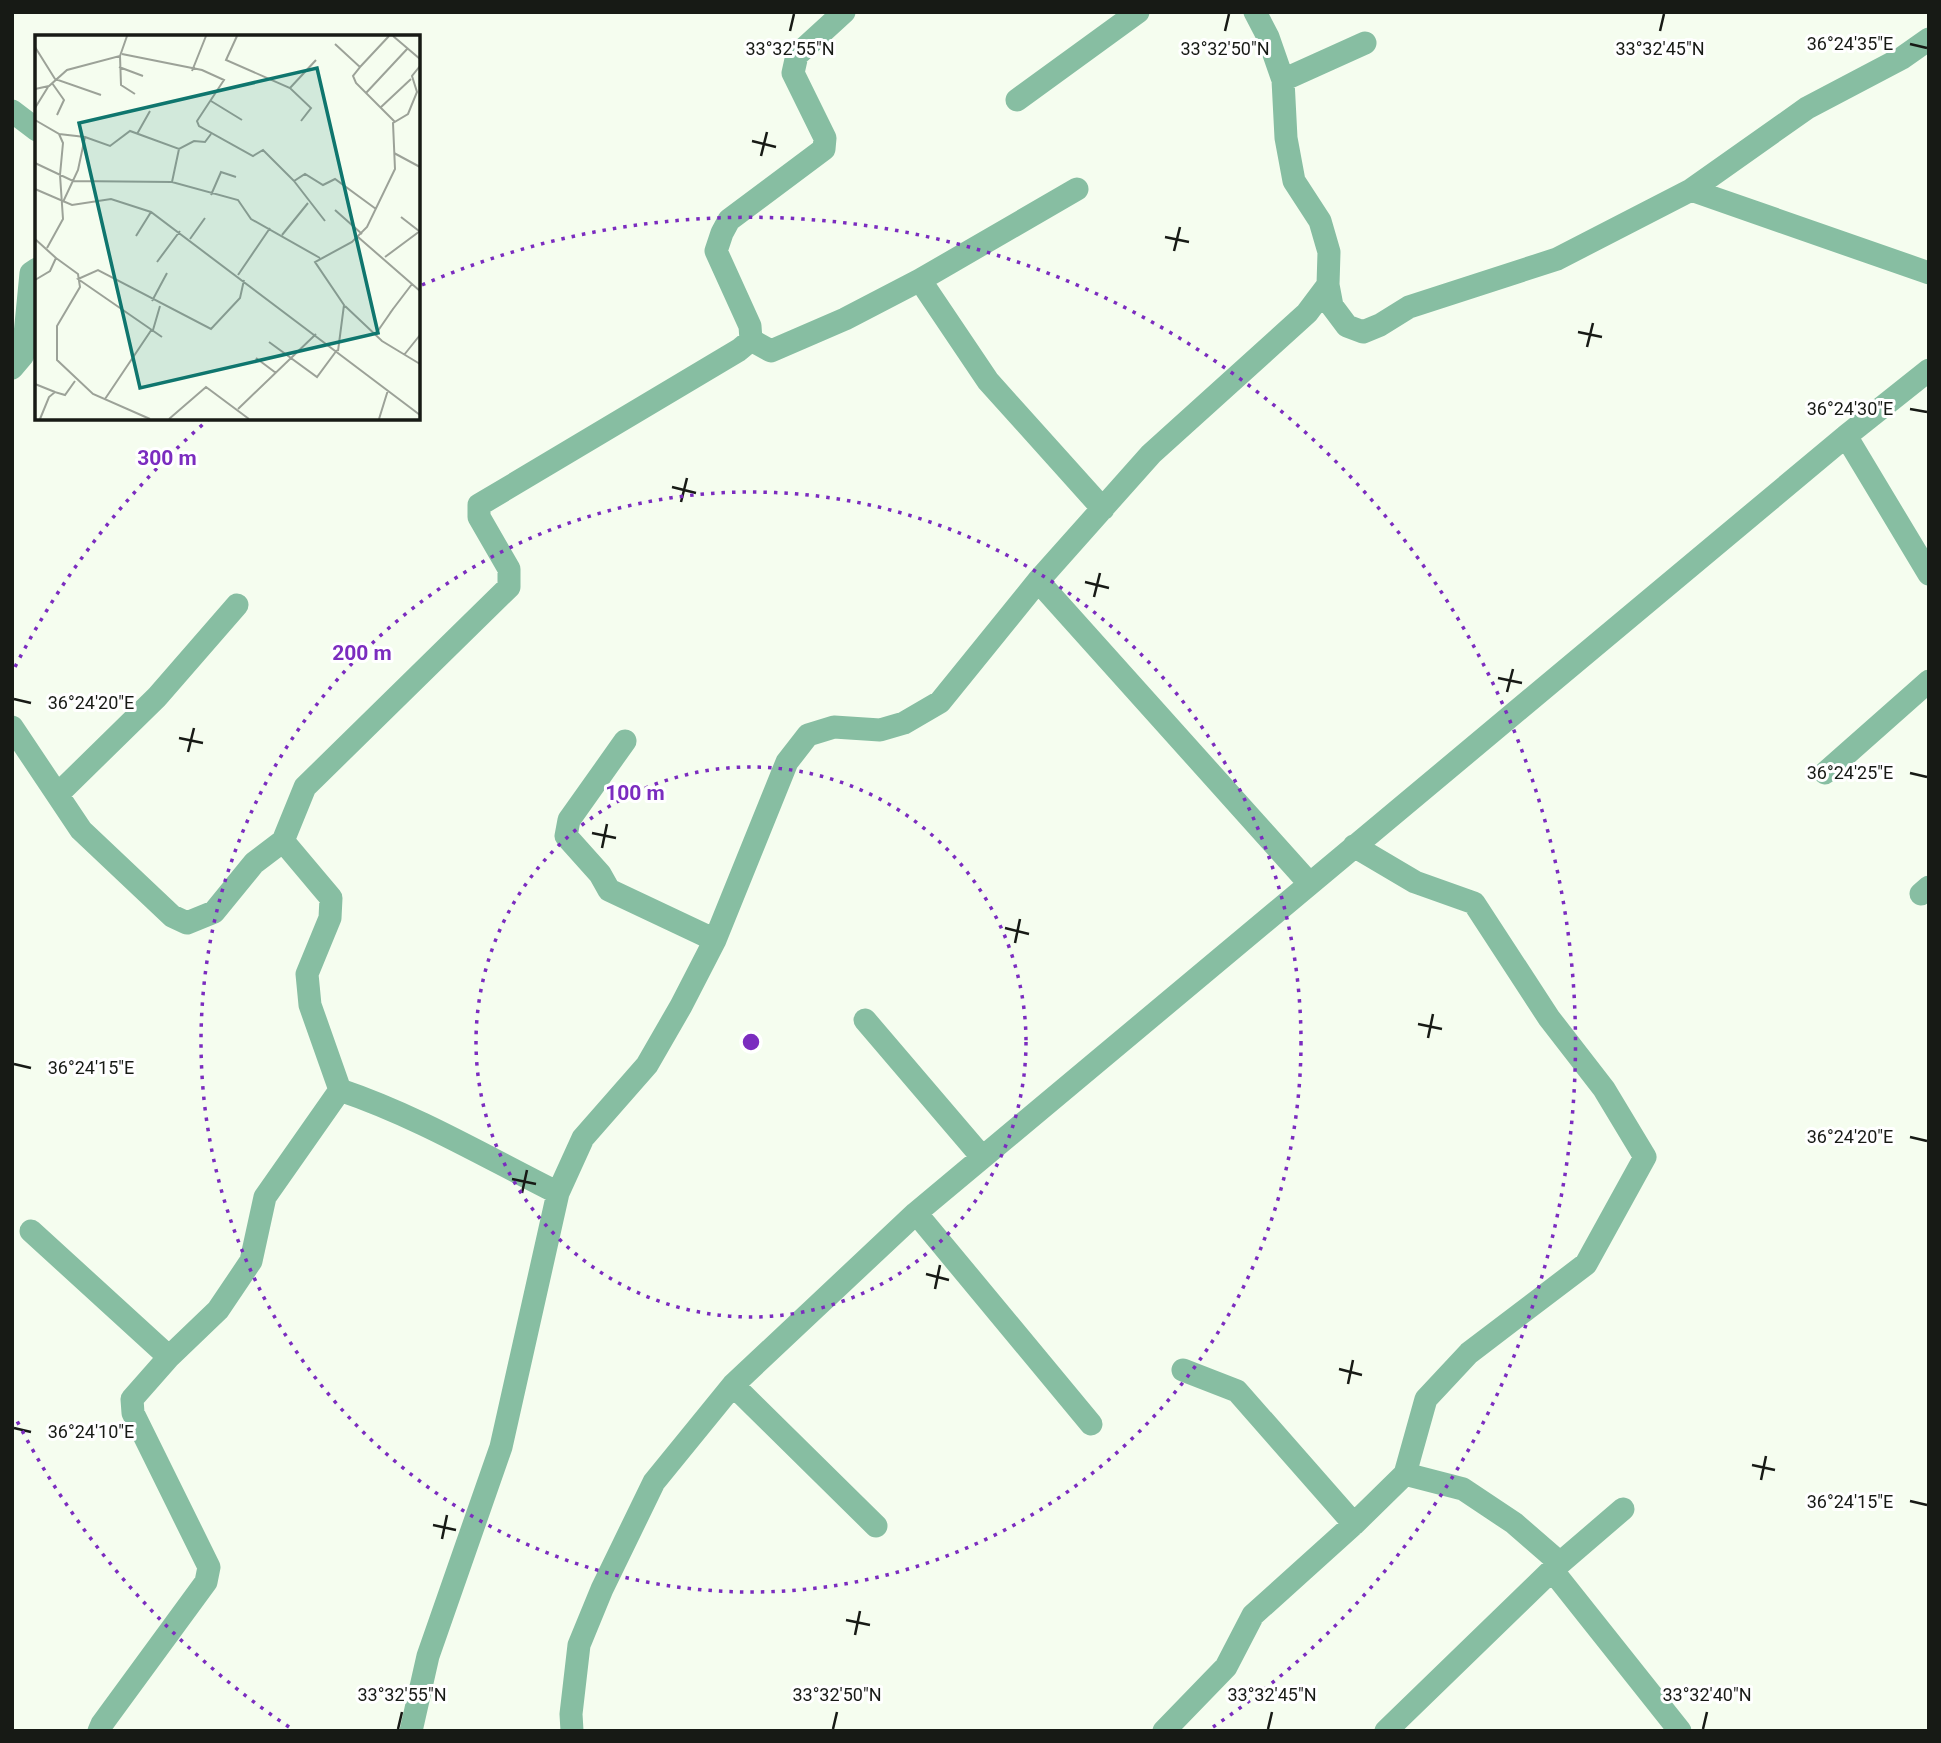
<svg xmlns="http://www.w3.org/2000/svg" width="1941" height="1743" viewBox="0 0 1941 1743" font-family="Roboto,sans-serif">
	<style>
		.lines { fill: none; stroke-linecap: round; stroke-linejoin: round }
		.minor { stroke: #87bea2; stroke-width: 23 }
		.ticks { fill: none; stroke: #171a15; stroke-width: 2.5 }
		.ring { fill: none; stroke: #7b2cbf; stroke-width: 3.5; stroke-dasharray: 3.5 7 }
		.inset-road { fill: none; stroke: #9ca298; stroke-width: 2 }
		.view { fill: #0f766e; fill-opacity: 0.15; stroke: #0f766e; stroke-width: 3.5 }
		.inset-edge { fill: none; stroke: #171a15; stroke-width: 3.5 }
		.ticks-label { font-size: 18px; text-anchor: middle; fill: #171a15; stroke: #fff; stroke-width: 6; stroke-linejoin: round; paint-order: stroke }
		.centre { fill: #7b2cbf; stroke: #fff; stroke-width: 3.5 }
		.ring-label { font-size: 21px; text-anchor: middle; font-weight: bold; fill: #7b2cbf; stroke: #fff; stroke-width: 6; stroke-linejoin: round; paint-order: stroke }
	</style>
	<rect width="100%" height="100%" fill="#f5fdef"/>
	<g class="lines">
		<path class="minor" d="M1255,12L1268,37L1283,80L1286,138L1294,181L1320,221L1329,252L1328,285L1332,306L1347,326L1363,332L1380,325L1409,307L1557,259L1691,190L1929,273
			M1283,80L1365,43
			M1017,100L1138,12
			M12,111L37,130
			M1691,190L1807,108L1902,58L1929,39
			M920,280L988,381L1103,509
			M751,340L771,351L845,319L920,280L1077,189
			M12,368L23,355L31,273L37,269
			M1846,436L1929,574
			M1038,581L1309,883
			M12,727L81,830L172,916L187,923L214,912L254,863L283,841L305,787L509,587V569L479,517V505L739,350L751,340L750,326L716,251L722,233L729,220L824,149L825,138L793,73L797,55L844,12
			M625,741L569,820L566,836L600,874L609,890L715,940
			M1825,773L1929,681
			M58,794L157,697L237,605
			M1921,894L1929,887
			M865,1020L982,1157
			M340,1090C417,1116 486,1157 558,1193
			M916,1213L1091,1424
			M31,1231L169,1357
			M1183,1370L1237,1391L1354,1524
			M733,1385L876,1526
			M1405,1474L1463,1489L1514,1523L1560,1563
			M1552,1570L1680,1731
			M99,1731L102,1724L206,1582L209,1567L133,1413L132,1399L169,1357L218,1310L251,1261L265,1197L340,1090L310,1005L307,974L330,918L331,898L283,841
			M411,1731L428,1656L501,1447L558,1193L583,1138L647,1065L681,1006L715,940L787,762L808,735L834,727L880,730L904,723L940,702L1038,581L1151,454L1307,313L1328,285
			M572,1731L571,1714L579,1645L602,1589L654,1482L733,1385L916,1213L1846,436L1929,370
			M1164,1731L1226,1667L1253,1615L1354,1524L1405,1474L1426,1399L1469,1353L1586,1264L1645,1157L1604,1089L1549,1018L1474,903L1415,882L1354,846
			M1386,1731L1552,1570L1623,1509"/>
	</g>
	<path class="ticks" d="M790,31L794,14M1225,31L1229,14M1660,31L1664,14M1910,44L1927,48M752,141L776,147M761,156L767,132M1165,237L1189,242M1174,251L1180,227M1578,332L1602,337M1587,347L1593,323M1910,409L1927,412M672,487L696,493M681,502L687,478M1085,582L1109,588M1094,597L1100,573M1498,678L1522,683M1507,692L1513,669M14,699L31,703M179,738L203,743M188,752L194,728M1910,773L1927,777M592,833L616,838M602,848L607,824M1005,928L1029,934M1015,943L1020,919M1418,1024L1442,1029M1428,1038L1433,1014M14,1064L31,1068M1910,1137L1927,1141M512,1179L536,1184M522,1193L527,1170M926,1274L949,1280M935,1289L940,1265M1339,1369L1362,1375M1348,1384L1353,1360M14,1428L31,1432M1752,1465L1775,1470M1761,1480L1766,1456M1910,1501L1927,1505M433,1525L456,1530M442,1539L447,1515M846,1620L870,1625M855,1635L860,1611M398,1729L402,1712M833,1729L837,1712M1268,1729L1272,1712M1703,1729L1707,1712"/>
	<g class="ring">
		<circle cx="751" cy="1042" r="275"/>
		<circle cx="751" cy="1042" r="550"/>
		<path d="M289 1727A826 826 0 0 1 15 1417M15 667A826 826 0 0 1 209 419M422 285A826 826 0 0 1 1213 1727"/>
	</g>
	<g transform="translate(35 35)">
		<rect width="385" height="385" fill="#f5fdef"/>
		<path class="inset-road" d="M202,1L191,25L255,53L276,73L266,86M358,1L385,24M300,9L325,32L318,41L321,48L360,87M0,12L20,44L66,60M87,19L167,35L189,45L162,86L164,91L218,121L228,115L259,146L270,139L288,150L300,144L341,174M85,21L86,50L100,59M84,32L108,41M325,32L354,1M157,36L171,1M17,48L29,65L22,80M255,53L281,25M0,54L14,51L32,35L85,21L92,1M331,58L373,13M176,66L207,85M0,73L13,52M345,73L376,44M0,85L24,99L28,108L25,140L28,184L12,213M24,99L50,102L75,111L95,96L144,114L159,106L170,107L176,99M102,99L115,76M359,118L385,132M0,128L38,146L137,147L203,165L216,184L285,223M259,146L290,186M137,147L144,114M0,154L37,170L76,164L116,177L385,380M176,160L186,137L201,142M28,167L43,135L50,102M300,175L327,199M366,182L384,196M247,200L273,168M101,201L116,177M323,202L385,256M0,204L21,223L15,236L0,245M155,204L170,183M350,222L385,196M21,223L43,239L45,252L22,291V325L58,359L115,384M122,227L145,196M203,240L235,193M117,266L132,238M310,271L347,306L385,329M358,274L377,249M118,295L125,271M340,300L358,274L355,278M127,302L43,244L63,235L176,294L205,263L209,245M234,307L282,342L302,315M303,316L309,270L280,227L317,207L332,192L360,134L358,88L373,79L382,57L377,41L385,31M369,320L385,300M221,323L241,338M0,349L20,357M70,364L117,294M203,374L281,299M5,384L14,362L20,357L30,360L40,346M134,384L171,352L214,384M344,384L353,355"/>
		<path class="view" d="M282,33L343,298L105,353L44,88Z"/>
		<rect width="385" height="385" class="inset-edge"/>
	</g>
	<g class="ticks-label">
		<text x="1850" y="50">36°24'35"E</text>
		<text x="790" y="55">33°32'55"N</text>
		<text x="1225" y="55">33°32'50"N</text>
		<text x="1660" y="55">33°32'45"N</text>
		<text x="1850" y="415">36°24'30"E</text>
		<text x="91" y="709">36°24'20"E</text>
		<text x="1850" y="779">36°24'25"E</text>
		<text x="91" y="1074">36°24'15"E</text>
		<text x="1850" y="1143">36°24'20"E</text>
		<text x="91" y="1438">36°24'10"E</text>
		<text x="1850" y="1508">36°24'15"E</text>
		<text x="402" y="1701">33°32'55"N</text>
		<text x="837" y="1701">33°32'50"N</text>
		<text x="1272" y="1701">33°32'45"N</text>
		<text x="1707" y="1701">33°32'40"N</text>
	</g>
	<circle cx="751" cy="1042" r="10" class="centre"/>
	<g class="ring-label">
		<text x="167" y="465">300 m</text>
		<text x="362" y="660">200 m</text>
		<text x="635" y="800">100 m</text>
	</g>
	<rect width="1941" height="1743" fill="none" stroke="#171a15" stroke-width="28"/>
</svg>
